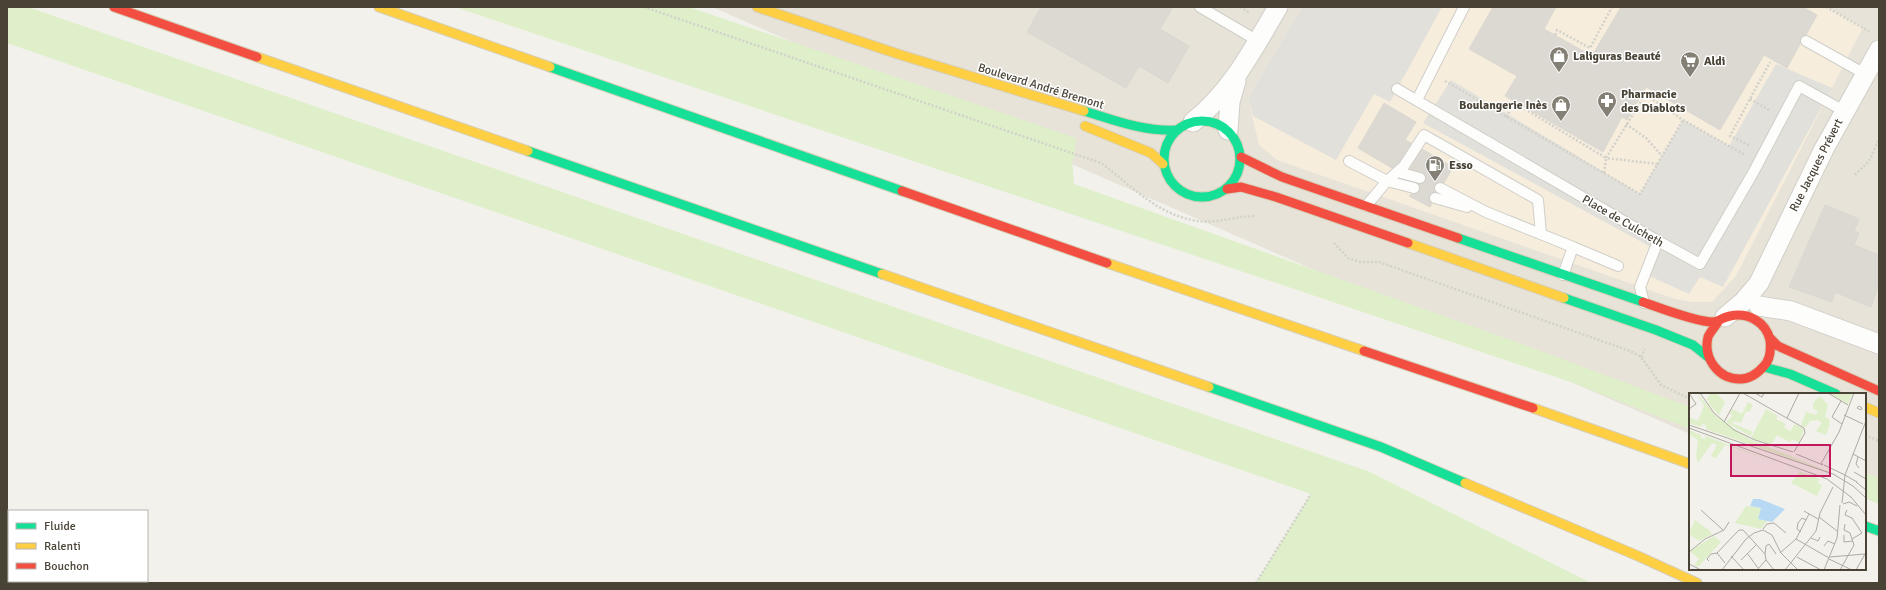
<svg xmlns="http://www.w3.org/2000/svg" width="1886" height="590" viewBox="0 0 1886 590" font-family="Signika,sans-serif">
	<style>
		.residential { fill: #e7e3d8 }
		.commercial { fill: #f6eddd }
		.green { fill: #deefc9 }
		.parking { fill: #e1e0da }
		.building { fill: #dcd9d3; stroke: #dad8d0 }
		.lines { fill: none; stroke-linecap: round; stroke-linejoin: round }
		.lane-casing { stroke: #d0cec8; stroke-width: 12 }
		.street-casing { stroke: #d0cec8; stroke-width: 21 }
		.fast-casing { stroke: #d6ceb7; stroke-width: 11 }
		.slow-casing { stroke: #d6ceb7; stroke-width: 11 }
		.jam-casing { stroke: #d6ceb7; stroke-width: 11 }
		.path { stroke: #d2d1ca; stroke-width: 2.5; stroke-dasharray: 2 2; stroke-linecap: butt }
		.lane { stroke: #fdfdfc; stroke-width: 10 }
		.street { stroke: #fdfdfc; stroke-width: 19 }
		.fast { stroke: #16e098; stroke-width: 9 }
		.slow { stroke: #ffcf43; stroke-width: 9 }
		.jam { stroke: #f24e42; stroke-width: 9 }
		.labels { text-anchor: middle; stroke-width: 3; stroke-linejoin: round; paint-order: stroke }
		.poi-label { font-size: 12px; font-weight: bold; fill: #494336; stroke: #fff; text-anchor: start }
		.street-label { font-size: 12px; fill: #494336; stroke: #fff }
		.inset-road { fill: none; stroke: #aeaba3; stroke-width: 1 }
		.view { fill: #c2185b; fill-opacity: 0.15; stroke: #c2185b; stroke-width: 2 }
		.inset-edge { fill: none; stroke: #494336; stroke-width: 2 }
	</style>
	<rect width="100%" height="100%" fill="#f2f1eb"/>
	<path class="residential" d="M712,7H1879V503L1865,499V394H1690V434Z"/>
	<path class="commercial" d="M1302,7H1827L1863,27L1736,276L1712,302H1691L1675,299L1277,160L1259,145L1248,98Z"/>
	<path class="green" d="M7,7H28L1370,472L1591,583H1256L1311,494L7,43Z
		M455,7H689L1076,138L1074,159H1072L1074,184L1530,347L1690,407V429L1571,382Z
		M1865,473L1879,478V504L1865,498Z"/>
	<path class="parking" d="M1302,7H1442L1390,102L1374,94L1336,160L1253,116L1248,98Z
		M1776,64L1832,88L1723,287L1700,277L1689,294L1645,274L1660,252L1423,123L1451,80L1640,194L1683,120L1729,146Z"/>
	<path class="building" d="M1041,7H1173L1160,29L1189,46L1168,83L1139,66L1126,88L1027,32Z
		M1493,7H1556L1544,29L1592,56L1621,7H1803L1817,15L1806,35L1801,38L1800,44L1787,68L1764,55L1720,130L1646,87L1627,120L1622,117L1603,152L1505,96L1517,76L1469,49Z
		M1384,103L1416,122L1405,140L1411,143L1399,162L1392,168L1358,148Z
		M1422,149L1453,167L1444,183L1439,182L1434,185L1435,192L1431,193L1429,197L1432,204L1430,207L1409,196L1411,194L1418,193L1420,189L1419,184L1424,183L1426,180L1424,173L1410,169Z
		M1825,205L1859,219L1854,231L1859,233L1854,245L1879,255V284L1871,307L1835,292L1832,302L1789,287Z"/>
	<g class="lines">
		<defs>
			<path id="lane" d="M1200,7L1258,41
				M1806,41L1865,74
				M1397,89L1658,241L1700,264L1753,173L1799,86L1844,111
				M1417,100L1464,7
				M1349,161L1387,181L1414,188
				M1397,172L1420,178
				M1440,188L1486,212L1573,247L1563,275
				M1435,198L1467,207
				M1366,206L1387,181L1404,166L1424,135L1538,200L1541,234
				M1573,247L1618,266
				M1644,303L1640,287L1658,241"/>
			<path id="street" d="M1193,122C1232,91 1253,49 1278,7
				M1228,130L1230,102L1236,81
				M1759,306L1791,311L1879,344
				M1725,317L1743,302L1759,283L1824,149L1879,50"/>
			<path id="fast" d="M550,67L902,191
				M1084,111C1114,120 1144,132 1176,130
				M1164 159a38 38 0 1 1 76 0a38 38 0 1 1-76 0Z
				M528,151L882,274
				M1458,238L1643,302
				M1564,298L1656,330L1693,345L1708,357
				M1764,367L1790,374L1836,394
				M1209,387L1381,447L1465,483
				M1865,526L1879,531"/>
			<path id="slow" d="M379,7L550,67
				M757,7L901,55L1084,111
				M257,57L528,151
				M1085,126L1151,153L1163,164
				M1408,243L1564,298
				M1107,263L1364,351
				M882,274L1209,387
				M1865,407L1879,413
				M1533,408L1690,464
				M1465,483L1638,556L1697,583"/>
			<path id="jam" d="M114,7L257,57
				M1241,157L1282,177L1458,238
				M1227,189L1241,187L1276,197L1408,243
				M902,191L1107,263
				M1643,302C1663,309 1683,317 1704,321C1720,324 1717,319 1730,316C1748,312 1766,322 1770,340C1771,349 1770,360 1764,366C1758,373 1750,379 1740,379C1718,379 1703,358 1708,337C1710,332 1715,327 1718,322
				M1769,337L1778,346L1879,391
				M1364,351L1533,408"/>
		</defs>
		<use href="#lane" class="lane-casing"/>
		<use href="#street" class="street-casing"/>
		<use href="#fast" class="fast-casing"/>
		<use href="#slow" class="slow-casing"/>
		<use href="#jam" class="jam-casing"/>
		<path class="path" d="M644,7L1101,163C1130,184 1154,212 1192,220C1213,225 1235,216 1256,216
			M1240,7L1250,13
			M1826,7L1870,32
			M1555,35L1557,30L1590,48L1612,7
			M1445,81L1640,194L1683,120
			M1643,93L1683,120L1745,155
			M1645,95L1606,158L1658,164
			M1750,99L1769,110
			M1506,117L1515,103L1606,158L1604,173
			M1626,124L1646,138L1662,156
			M1749,145L1730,136L1770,62
			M1855,175L1869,161L1879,139
			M1334,243L1348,258L1360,262H1379L1630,351L1641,357L1661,385L1690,399
			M1641,357L1645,349
			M1865,435L1879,441
			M1256,583L1311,494"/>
		<use href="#lane" class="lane"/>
		<use href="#street" class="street"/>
		<use href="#fast" class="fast"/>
		<use href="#slow" class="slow"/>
		<use href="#jam" class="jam"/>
	</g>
	<defs>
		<symbol id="shop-pin" viewBox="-11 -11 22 30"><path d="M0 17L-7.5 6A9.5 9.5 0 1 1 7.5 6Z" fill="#848075" stroke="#fff"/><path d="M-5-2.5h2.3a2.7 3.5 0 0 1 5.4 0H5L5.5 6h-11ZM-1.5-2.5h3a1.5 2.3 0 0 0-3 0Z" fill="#fff"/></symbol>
		<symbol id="supermarket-pin" viewBox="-11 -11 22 30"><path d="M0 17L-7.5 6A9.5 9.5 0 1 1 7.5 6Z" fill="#848075" stroke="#fff"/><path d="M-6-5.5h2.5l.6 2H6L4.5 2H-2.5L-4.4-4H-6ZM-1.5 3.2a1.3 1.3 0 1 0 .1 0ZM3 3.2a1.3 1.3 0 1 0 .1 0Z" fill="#fff"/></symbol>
		<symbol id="pharmacy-pin" viewBox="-11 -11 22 30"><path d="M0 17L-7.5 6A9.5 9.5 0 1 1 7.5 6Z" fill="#848075" stroke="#fff"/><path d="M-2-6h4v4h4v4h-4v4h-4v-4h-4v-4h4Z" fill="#fff"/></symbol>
		<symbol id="fuel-pin" viewBox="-11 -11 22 30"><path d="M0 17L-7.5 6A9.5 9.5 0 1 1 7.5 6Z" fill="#848075" stroke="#fff"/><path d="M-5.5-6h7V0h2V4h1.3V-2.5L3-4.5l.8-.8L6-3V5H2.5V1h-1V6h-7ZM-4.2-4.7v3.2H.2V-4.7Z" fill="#fff"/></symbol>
	</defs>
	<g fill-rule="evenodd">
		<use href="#shop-pin" x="1548" y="45" width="22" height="30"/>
		<use href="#supermarket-pin" x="1679" y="50" width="22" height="30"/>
		<use href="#pharmacy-pin" x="1596" y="90" width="22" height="30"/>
		<use href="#shop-pin" x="1550" y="94" width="22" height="30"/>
		<use href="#fuel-pin" x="1424" y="154" width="22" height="30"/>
	</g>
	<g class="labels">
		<g class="poi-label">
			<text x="1573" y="60">Laliguras Beauté</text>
			<text x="1704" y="65">Aldi</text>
			<text x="1621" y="98">Pharmacie<tspan x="1621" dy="14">des Diablots</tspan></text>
			<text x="1547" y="109" text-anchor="end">Boulangerie Inès</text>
			<text x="1449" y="169">Esso</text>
		</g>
		<g class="street-label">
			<text transform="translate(1041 86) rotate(17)" y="4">Boulevard André Bremont</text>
			<text transform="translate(1816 165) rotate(-63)" y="4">Rue Jacques Prévert</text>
			<text transform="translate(1623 221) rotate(30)" y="4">Place de Culcheth</text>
		</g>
	</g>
	<g transform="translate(1689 393)">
		<rect width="177" height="177" fill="#f2f1eb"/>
		<path d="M8,0L27,23L60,46L153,84L17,36V32L13,31L12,34L0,30V24L9,28L15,13ZM22,0H27L36,9L30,22L19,10L20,7H17ZM141,0H164L159,11ZM132,4L139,12L136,24L140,26L141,31L137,42L127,38L133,30L129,27L121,28L117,34L112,32L117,19L127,22L129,19L124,15V11L127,6ZM59,9L64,12L60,19L57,18L52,30L45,28L43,30L64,39L61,43L37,29L44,23L41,20L43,16L53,21ZM77,16L89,23L87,26L97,31L95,34L101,38L106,31L115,36L110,50L103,46L101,49L88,42L82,52L62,45ZM0,37L12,42V45L16,46V43L131,86L128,90L133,92L128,103L102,90L111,78L36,52L27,65L22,63L28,52L23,50L9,70L7,63L9,47L0,41ZM57,113L72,115L70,126L78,128L72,136L46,130ZM6,127L20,137L23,141L10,148L0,141ZM25,143L32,149L9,174L5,172L10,166L1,158Z" fill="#deefc9"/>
		<path d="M64,106H71L96,116L83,129L69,126L72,115L61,113Z" fill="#b8d9f3"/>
		<path class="inset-road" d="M11,0L25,20L45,37L66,47L104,59M54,0L115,35L116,40L105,59M66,0L73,4L75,0M139,0L159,12M152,8L143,24L153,31M170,13L173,15L172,17L168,15ZM0,16L7,11L0,0M155,22L174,31M98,25L110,0M35,29L51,0M0,32L144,81L164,93L177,105M0,35L138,86L162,104L177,122M107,61L134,72L132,69M164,61L177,68M169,64L167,71L170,75M133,69L150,39L165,0M135,72L156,82L177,28M165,79L177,86M167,89L177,97M153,110L156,82L168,89M154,111L160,109L168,113M12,117L34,137M115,118L129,126M130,124L148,138M156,131L155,137L161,140L163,146M74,136L78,131L85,130L97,140M112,139L108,136L109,130L113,125L117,127M155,142V149L164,148M122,145L129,148L131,144M107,146L140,165M135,153L139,148L146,151M0,159L16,146L35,137L40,129M58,160L69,175M91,160L107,146L120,121M76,161L77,153L80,151L87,161M42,163L55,177M108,164L132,177M141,164L176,161L167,177M140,166L163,177M52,167L67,152M77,167L85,177M20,168L18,166L22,161L28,160M36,170L28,160L50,137H54L76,161L77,167M0,171L12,177M33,177L57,146L65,140L74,137L83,142L92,160L109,177M68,177L77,167M96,177L127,138L131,120L144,94M135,177L148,145L151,112M151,177L165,152L163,146L173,140L163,125L156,122L158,117"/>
		<path class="view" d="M42,52H141V83H42Z"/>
		<rect width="177" height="177" class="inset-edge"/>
	</g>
	<rect width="1886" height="590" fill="none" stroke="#494336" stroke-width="16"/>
	<rect x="8" y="510" width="140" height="72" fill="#ffffff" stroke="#b6b4af"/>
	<rect x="16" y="523" width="20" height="6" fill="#16e098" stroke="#b6b4af"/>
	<text x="44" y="530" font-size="12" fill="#494336">Fluide</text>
	<rect x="16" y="543" width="20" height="6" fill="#ffcf43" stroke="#b6b4af"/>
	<text x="44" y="550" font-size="12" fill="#494336">Ralenti</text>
	<rect x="16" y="563" width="20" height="6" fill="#f24e42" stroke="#b6b4af"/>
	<text x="44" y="570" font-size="12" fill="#494336">Bouchon</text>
</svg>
